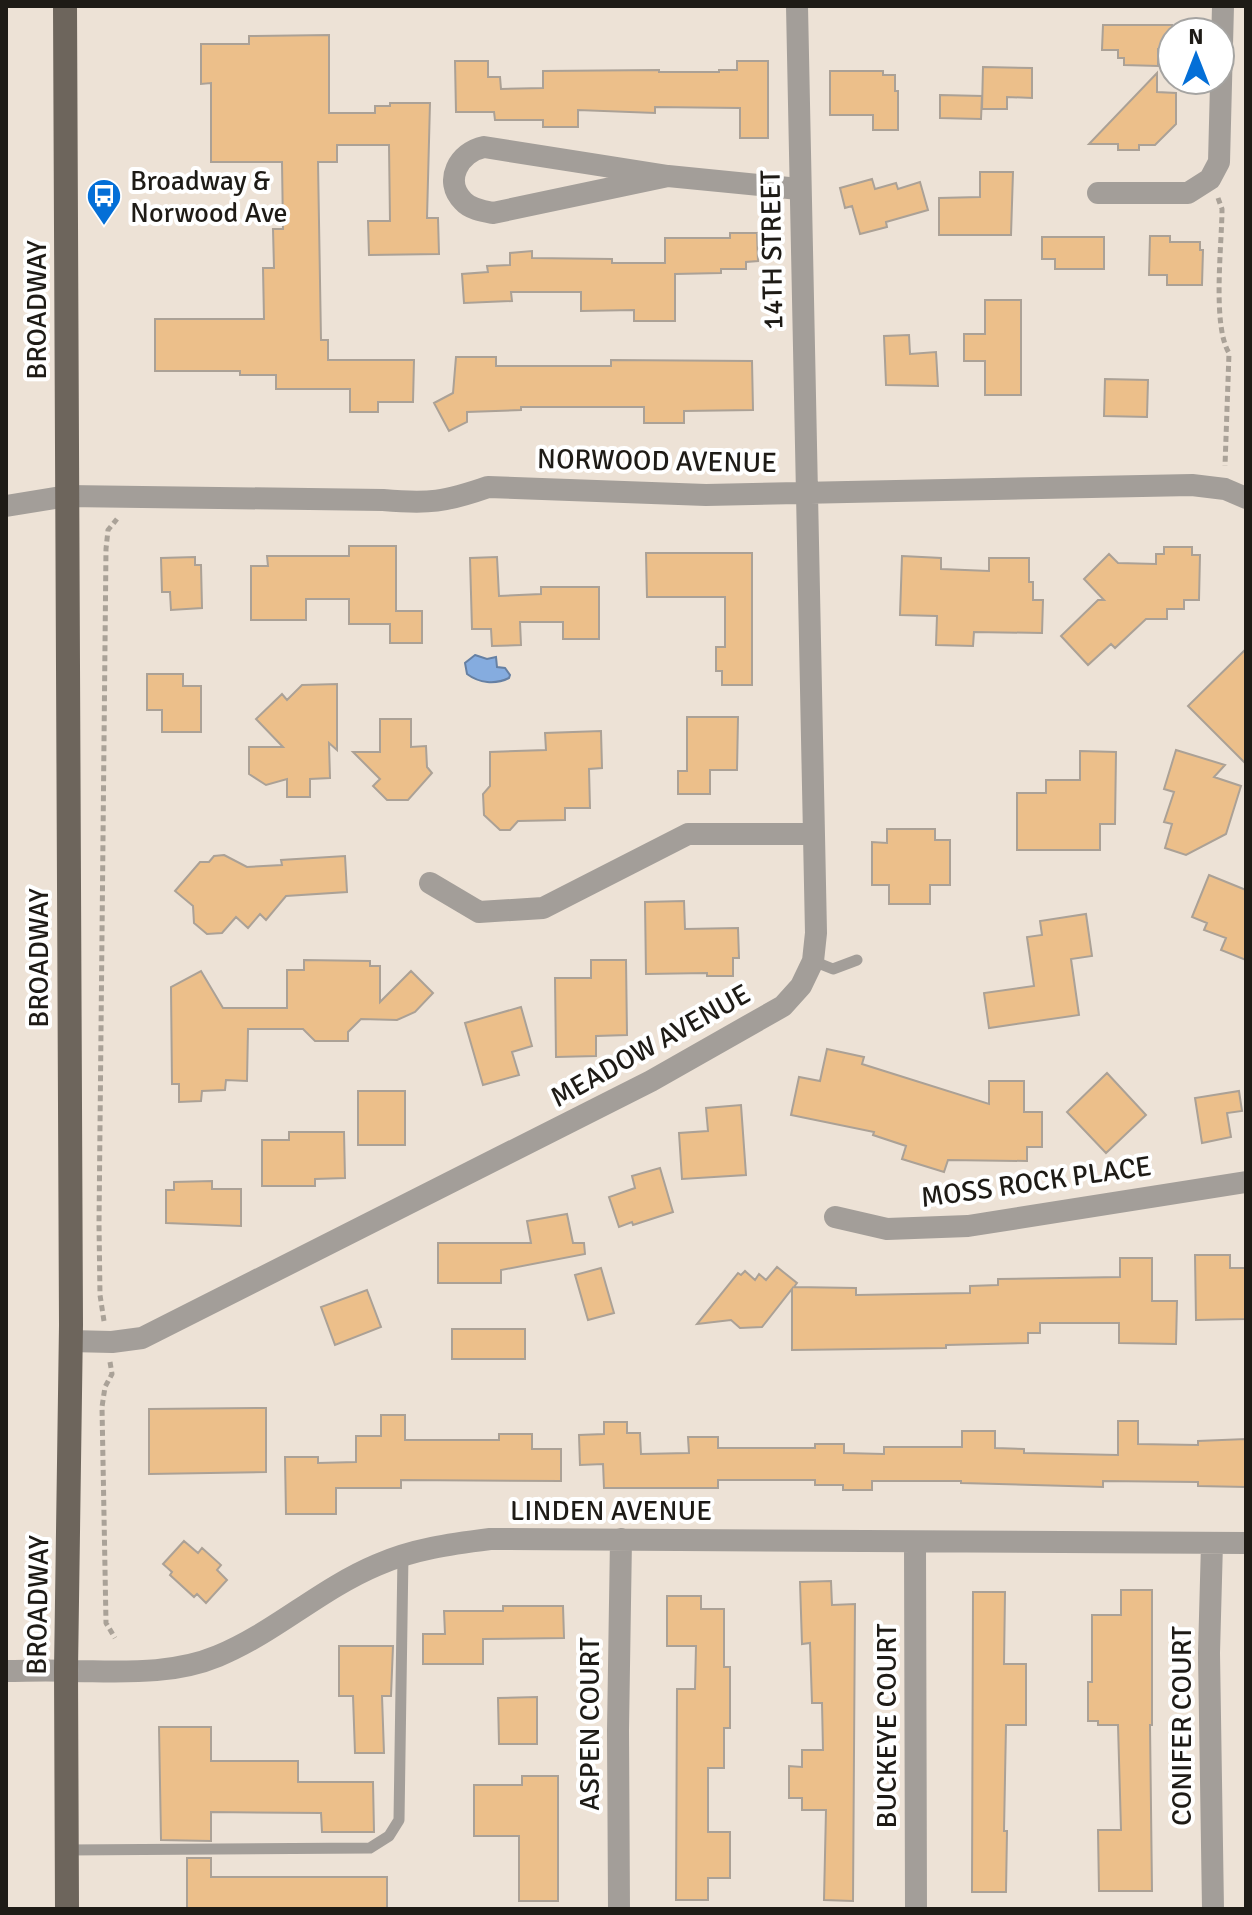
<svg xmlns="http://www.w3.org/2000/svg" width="1252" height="1915" viewBox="0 0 1252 1915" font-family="Signika,sans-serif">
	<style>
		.water { fill: #85acdf; stroke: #6680a3; stroke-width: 2 }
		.building { fill: #ecbf8a; stroke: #aba196; stroke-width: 2 }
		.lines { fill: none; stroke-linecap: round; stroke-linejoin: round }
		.path { stroke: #aaa298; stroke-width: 5; stroke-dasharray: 6 4; stroke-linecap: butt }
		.service { stroke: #a39e99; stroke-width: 11 }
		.minor { stroke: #a39e99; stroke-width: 22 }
		.primary { stroke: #6d655c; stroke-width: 24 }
		.labels { text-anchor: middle; stroke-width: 8; stroke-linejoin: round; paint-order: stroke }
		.poi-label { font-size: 28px; fill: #1e1b16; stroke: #fff; text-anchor: start }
		.street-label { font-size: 28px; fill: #1e1b16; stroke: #fff }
	</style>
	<rect width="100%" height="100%" fill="#ede2d6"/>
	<path class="water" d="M475,655L487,659L496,657L497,667L505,668L510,675L509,678C495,685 479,683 467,674L465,663Z"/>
	<path class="building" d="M1103,25H1172V49H1158V66L1124,65V58H1118V50H1102Z
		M329,35V113H375V106H390V103H430L427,218H438L439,254L369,255L368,221H390L389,145H337V162H318L321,340H328V360H414L413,402H378V412H350V389H276V375H240V371H155V319H264L263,268H274L273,229H283L282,162H211V83L201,84V44H249V36Z
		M455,61H488V77H500L501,89L543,88V71L659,70V72H719V70H737V61H768V138H740V108L655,107V113L578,110V127H543V120H495L494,112H456Z
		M983,67L1032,68V98L1007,97V109H982Z
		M830,71H883V75H895V91H898V130H873V115H830Z
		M1157,73V92L1176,93V124L1155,145H1139V150H1118V144H1089Z
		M940,95L982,96L981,119L940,118Z
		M980,172H1013L1011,235H939V198L980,197Z
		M872,179L875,189L896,183L898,189L920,182L928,210L886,222L887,227L860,234L852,206L845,208L840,188Z
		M730,233H757L758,261L746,262V269H721V273L675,274V321H634V310L581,311V292H511L512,301L464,303L462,274L488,272L487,266L510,265V253L532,251V258L612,259V263H665V238H730Z
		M1150,236H1170V242H1200V250H1203L1202,285H1167V275H1149Z
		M1042,237H1104V269H1055V259H1042Z
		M985,300H1021V395H985V361H964V334H985Z
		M909,335L910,354L936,352L938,386L886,385L884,336Z
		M456,357H496V366H611V360L752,361L753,410L684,411V423H644V407H521V410L467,412V422L449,431L434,403L453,393Z
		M1105,379L1148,380L1147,417L1104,416Z
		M349,546H396V611H422V643H390V624H349V599H306V620H251V566H268L267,556H349Z
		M1164,547H1192V555H1200L1199,600H1184V609H1167V619H1146L1115,648L1111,644L1088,665L1061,636L1098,600H1104L1084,579L1109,554L1118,563L1156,564V554H1164Z
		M646,553H752V685H722V671H716V647H725V597H647Z
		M902,556L941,558V569L989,571V558H1029V582H1033V600H1043L1042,633L974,632L973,646L936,645L937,616L900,615Z
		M195,557V565H201L202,608L171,610L170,592H162L161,558Z
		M497,557L499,596L541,594V587H599V639H563V622H520L521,645L492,646L491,629H472L470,558Z
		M1246,649V764L1188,706Z
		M147,674H183V686H201V732H162V710H147Z
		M337,684V750L329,743L330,778L310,779V797H287V779L266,785L249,774V747H283L256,719L282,694L287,700L302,685Z
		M687,717H738L737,770H710V794H678V771H687Z
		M380,719H411V747L426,746L427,767L432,773L408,800H387L373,786L380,779L353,752H380Z
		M601,731L602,768L589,769L590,808H565V820L518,821L510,830H500L484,815L483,794L490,786V752L546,750L545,733Z
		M1176,750L1225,765L1214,777L1241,786L1226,834L1186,855L1165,848L1172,824L1164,822L1174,792L1164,789Z
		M1080,751L1116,752L1115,824H1100V850H1017V793H1046V780H1080Z
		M887,829H935V840H950V885H930V904H889V885H872V842L887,843Z
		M224,855L247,867L282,865L281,860L345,856L347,892L286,896L266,920L260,914L248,928L236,917L222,933L207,934L194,923L193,906L175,891L200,862H209L214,856Z
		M1209,875L1246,890V960L1221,950L1226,938L1204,930L1207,923L1192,917Z
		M684,901L685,929L738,928L739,958H733V976H707V973L646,974L645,902Z
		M1086,914L1092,956L1071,959L1079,1015L989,1028L984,993L1034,986L1027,937L1042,935L1040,921Z
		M304,960L370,961V966H380V1002L411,971L433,993L415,1012L397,1020L361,1019L348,1032V1041H315L303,1029H248L247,1081L226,1080L225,1090L202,1091L201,1101L179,1102V1084H172L171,987L201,971L223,1008H287V970H304Z
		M591,960H626L627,1035L596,1036V1056L556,1057L555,978H591Z
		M521,1007L532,1046L512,1052L519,1075L483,1085L465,1023Z
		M827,1049L864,1057L862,1064L989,1104V1081H1024V1112H1042V1147H1027V1161L948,1160L944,1172L902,1159L906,1146L873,1135L874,1132L791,1115L799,1077L820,1081Z
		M1107,1073L1146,1115L1106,1153L1067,1112Z
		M358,1091H405V1145H358Z
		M1239,1091L1242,1111L1227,1113L1231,1137L1202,1143L1195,1098Z
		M741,1105L746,1175L682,1179L679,1133L708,1131L706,1108Z
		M289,1132H344L345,1178L315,1179V1186H262V1140H289Z
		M660,1168L673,1212L633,1225L632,1222L619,1227L609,1197L635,1188L632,1176Z
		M212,1181V1189H241V1226L166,1223V1190H174V1182Z
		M567,1214L573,1243H584L585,1254L501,1270V1283H438V1243H531L527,1221Z
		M1195,1255H1230V1268H1246V1319L1196,1320Z
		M1120,1258H1152V1301H1177L1176,1344L1119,1343V1323H1040V1333H1028V1343L946,1345V1348L792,1350V1289L762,1327L740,1328L731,1320L697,1324L738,1273L741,1275L745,1271L755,1280L759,1274L766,1280L777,1267L797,1283L794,1287L856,1288V1295L970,1293V1286L998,1285V1279L1120,1277Z
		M601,1268L614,1313L588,1320L575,1275Z
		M367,1290L381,1327L335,1345L321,1307Z
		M452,1329H525V1359H452Z
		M266,1408V1472L149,1474V1409Z
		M381,1415H405V1440H499V1434H532V1449H561V1481L401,1480V1488H336V1514H286L285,1457H318V1463L356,1462V1436H381Z
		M1118,1421H1138V1444L1198,1445V1441L1246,1439V1487L1198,1486V1482L1103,1481V1487L961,1483V1481H872V1490H843V1485H815V1480H718V1488H604L603,1464L580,1465L579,1435L604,1434V1422H627V1433H640L641,1454L689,1453L688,1437H718V1448H815V1444H844V1453L884,1454V1447H962V1431H995V1448L1024,1449V1453L1118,1455Z
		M184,1541L198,1553L202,1548L221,1565L217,1570L227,1580L206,1603L197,1594L194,1597L170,1575L172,1572L163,1564Z
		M831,1581L832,1605L855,1604L853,1901L824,1900L826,1810H802V1798H789V1766L802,1767V1750H823L822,1703H812L810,1643L802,1644L800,1582Z
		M1121,1590H1152V1725H1150L1152,1891H1099L1098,1830H1121L1118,1725H1098V1721H1088V1682H1092V1615H1121Z
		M973,1592H1005L1004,1664H1026V1725H1006L1004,1831H1007L1006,1892H972Z
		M667,1596H701V1609H724V1667H730V1728H724V1768H708V1832H730V1878H708V1900H676L677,1689H695L696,1646H667Z
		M503,1606H563L564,1638L483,1639V1664H423V1634H445L444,1611H503Z
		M339,1646H393L391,1696H382L384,1753H355L353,1696H339Z
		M537,1697V1744H499L498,1698Z
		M159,1727H211V1761H298V1782H373L374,1832H322L321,1813L211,1812V1841L161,1840Z
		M522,1776H558V1901H519V1836H474V1785H522Z
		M187,1858H211V1877H387V1909H187Z"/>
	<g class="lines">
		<path class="path" d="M1218,198L1222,209C1222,244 1212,325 1229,353L1225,466
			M104,1321L100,1295L99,1224L106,549L108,530L117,519
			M110,1362L112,1374L105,1387L102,1407L106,1623L115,1638"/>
		<path class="service" d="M813,961L833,969L857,960
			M67,1850L370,1848L389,1836L399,1820L403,1555"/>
		<path class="minor" d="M484,147L668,176L493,213C482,211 470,209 463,201C443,181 459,152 484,147Z
			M668,176L799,189
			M1098,193H1188L1210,179L1219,162L1223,6
			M6,506L67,496L383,500C429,504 445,502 488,487L706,495L1192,485L1225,489L1246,498
			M430,883L479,912L543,908L688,834H813
			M835,1217L887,1229L968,1226L1246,1182
			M70,1341L112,1342L142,1338L651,1081L783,1006L801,986L813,961L816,933L797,6
			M915,1543L916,1909
			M1212,1543L1209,1653L1213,1909
			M6,1671C26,1671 47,1670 67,1671C118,1671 170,1676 218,1656C274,1633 320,1589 377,1565C413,1549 451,1544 490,1539L1246,1543
			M619,1909L618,1730L621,1539"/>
		<path class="primary" d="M65,6L71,1325L66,1670L67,1909"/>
	</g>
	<defs>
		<symbol id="bus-pin" viewBox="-11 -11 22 30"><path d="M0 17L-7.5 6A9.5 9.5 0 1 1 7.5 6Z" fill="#046fd7" stroke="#fff"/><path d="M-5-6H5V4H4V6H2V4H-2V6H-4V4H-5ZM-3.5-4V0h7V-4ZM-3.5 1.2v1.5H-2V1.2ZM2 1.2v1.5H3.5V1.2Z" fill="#fff"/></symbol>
	</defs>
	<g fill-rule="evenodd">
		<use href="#bus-pin" x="84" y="176" width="40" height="54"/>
	</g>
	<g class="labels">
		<g class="poi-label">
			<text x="130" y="190">Broadway &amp;<tspan x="130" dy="32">Norwood Ave</tspan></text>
		</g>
		<g class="street-label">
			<text transform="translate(771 250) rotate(-91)" y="10">14TH STREET</text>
			<text transform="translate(36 310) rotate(-90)" y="10">BROADWAY</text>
			<text transform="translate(657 460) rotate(1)" y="10">NORWOOD AVENUE</text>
			<text transform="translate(38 958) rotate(-90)" y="10">BROADWAY</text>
			<text transform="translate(650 1045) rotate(-29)" y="10">MEADOW AVENUE</text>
			<text transform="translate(1036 1181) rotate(-8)" y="10">MOSS ROCK PLACE</text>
			<text x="611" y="1520">LINDEN AVENUE</text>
			<text transform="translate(37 1605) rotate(-89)" y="10">BROADWAY</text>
			<text transform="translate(589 1724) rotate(-90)" y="10">ASPEN COURT</text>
			<text transform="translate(886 1726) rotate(-90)" y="10">BUCKEYE COURT</text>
			<text transform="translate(1181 1726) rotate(-90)" y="10">CONIFER COURT</text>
		</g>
	</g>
	<rect width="1252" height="1915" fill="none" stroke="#1e1b16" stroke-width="16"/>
	<g transform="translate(1196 56)"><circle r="38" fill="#ffffff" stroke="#a5a4a2" stroke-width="2"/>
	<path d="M0-6L14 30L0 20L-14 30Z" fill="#046fd7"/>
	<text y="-12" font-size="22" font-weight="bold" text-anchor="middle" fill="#1e1b16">N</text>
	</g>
</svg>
